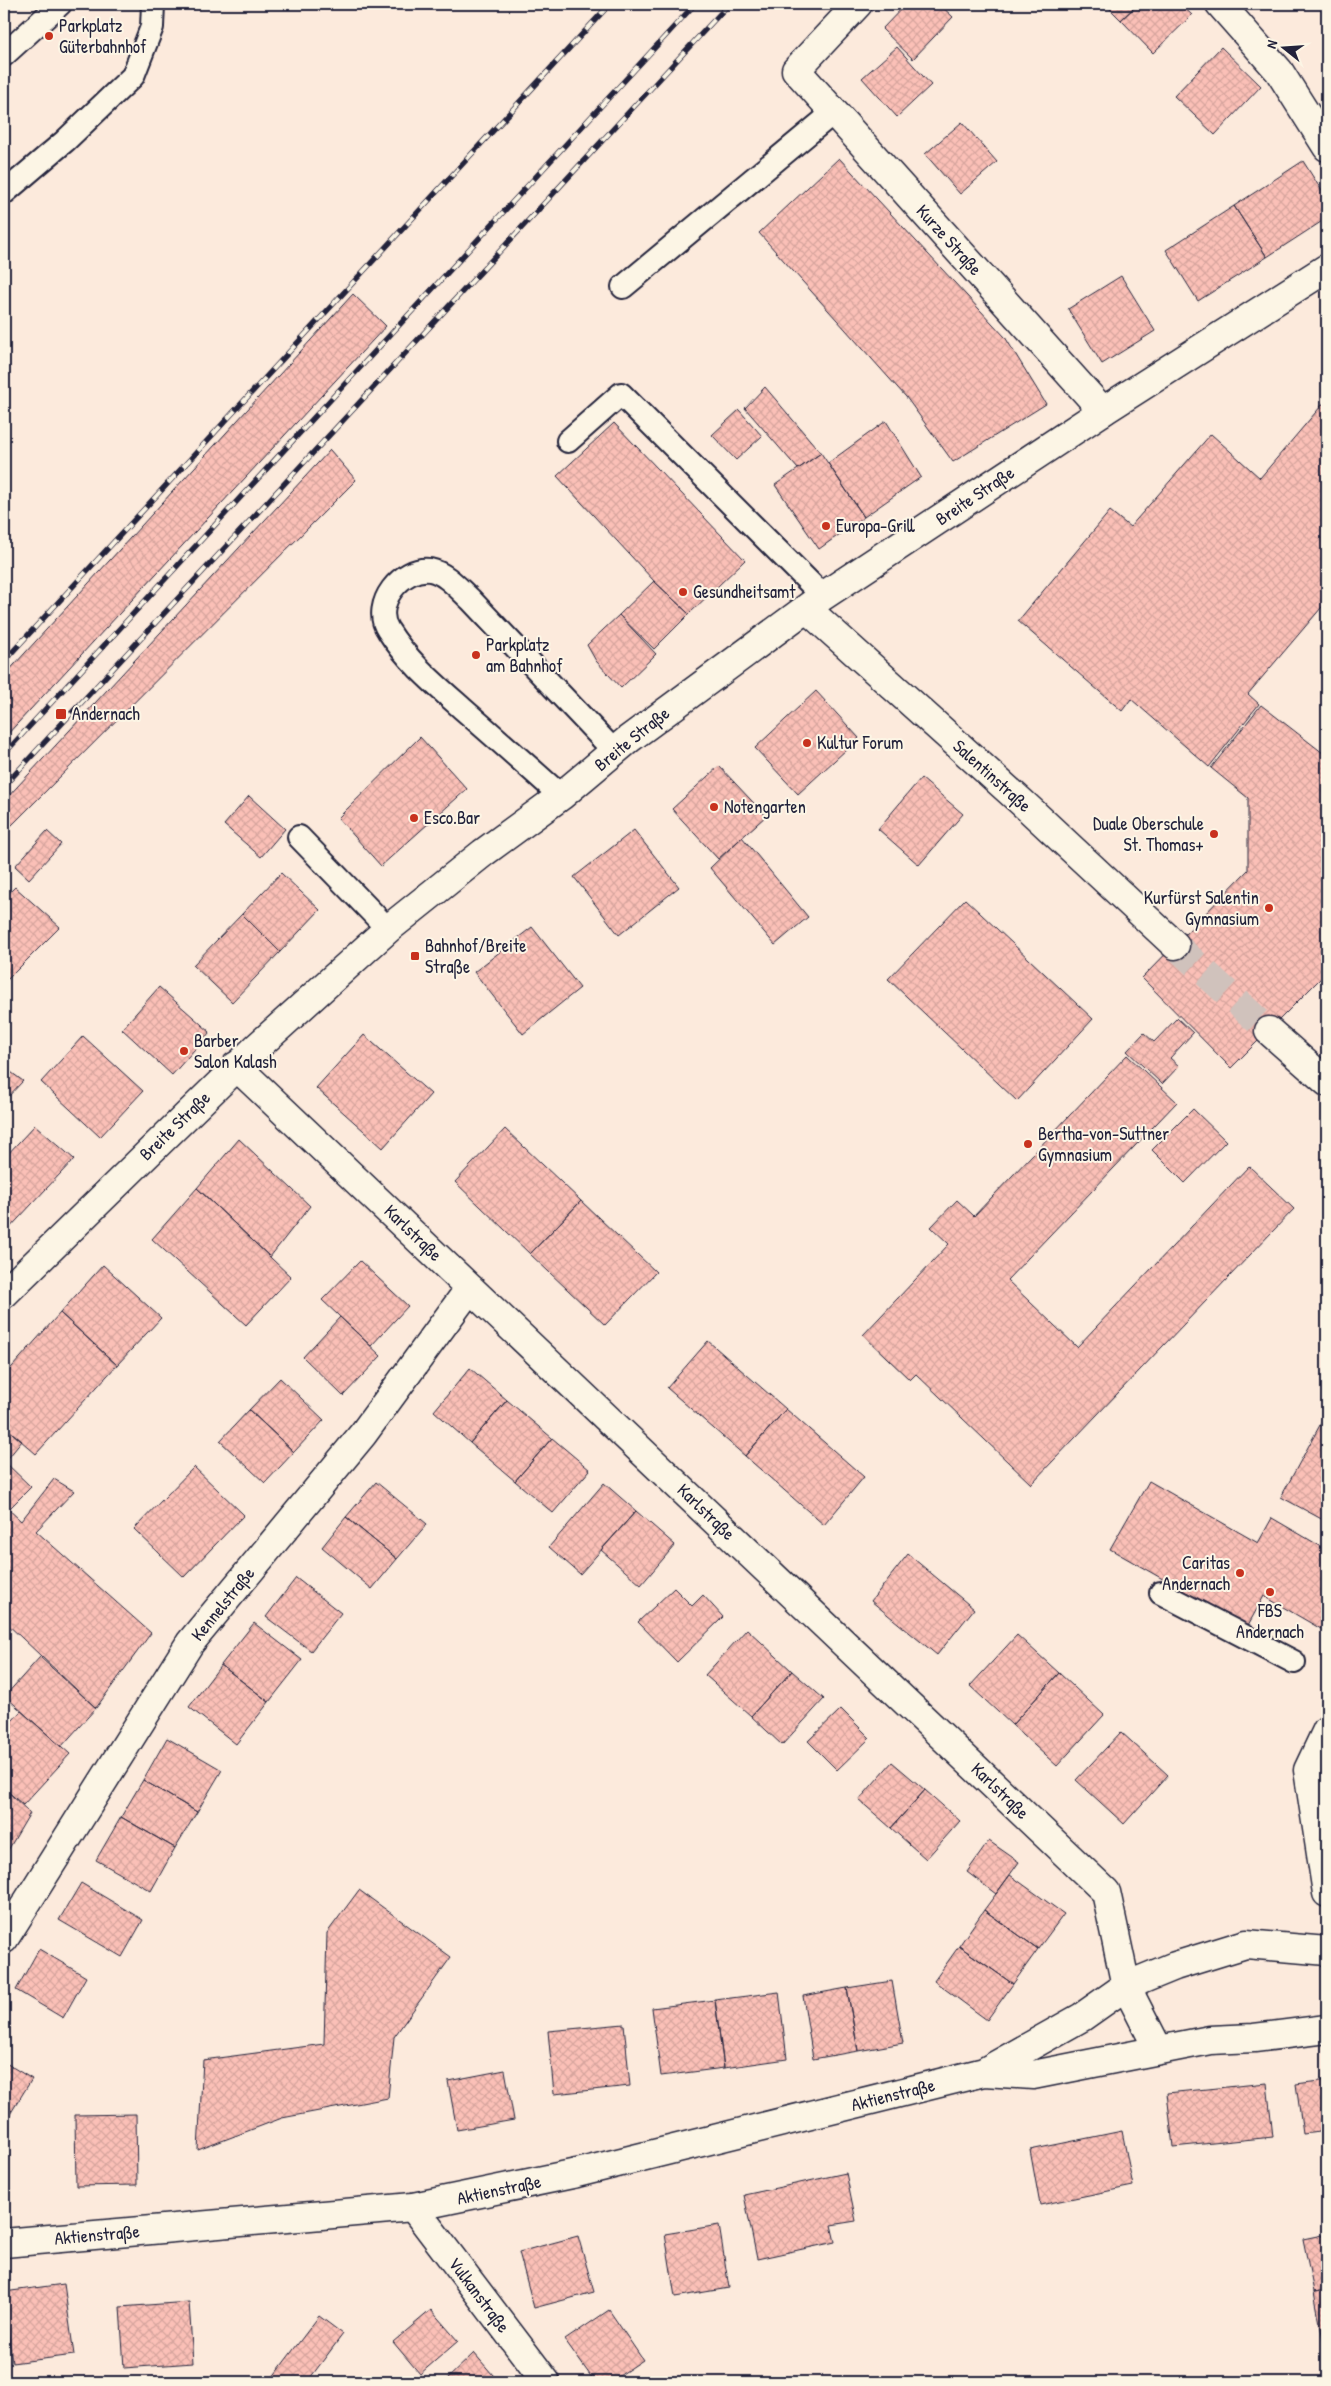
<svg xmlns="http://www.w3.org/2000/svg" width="1331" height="2386" viewBox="0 0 1331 2386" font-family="'Patrick Hand',sans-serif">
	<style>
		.building { fill: url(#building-cross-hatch); stroke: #22223b }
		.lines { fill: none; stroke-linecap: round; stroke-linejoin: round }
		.street-tunnel { stroke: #d0c2bc; stroke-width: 28; stroke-dasharray: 28 14; stroke-linecap: butt }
		.lane-casing { stroke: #22223b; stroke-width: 26 }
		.street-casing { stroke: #22223b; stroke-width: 31 }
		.secondary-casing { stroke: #22223b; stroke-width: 31 }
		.lane { stroke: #fcf5e5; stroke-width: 22 }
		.street { stroke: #fcf5e5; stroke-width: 28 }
		.secondary { stroke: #fcf5e5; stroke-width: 28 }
		.rail-casing { stroke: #22223b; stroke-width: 5.5 }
		.rail { stroke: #fcf5e5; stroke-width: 4; stroke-dasharray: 11; stroke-linecap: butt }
		.poi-dot { fill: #c8321e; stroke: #fcf5e5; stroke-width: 2 }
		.labels { text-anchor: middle; stroke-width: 4; stroke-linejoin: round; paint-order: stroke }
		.poi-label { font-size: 18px; fill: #22223b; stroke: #fcf5e5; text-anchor: start }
		.street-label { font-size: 18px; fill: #22223b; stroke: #fcf5e5 }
	</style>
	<defs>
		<pattern id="building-cross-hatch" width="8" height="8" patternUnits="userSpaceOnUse" patternTransform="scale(1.25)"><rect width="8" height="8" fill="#fbc0b7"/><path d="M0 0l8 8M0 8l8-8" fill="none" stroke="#d7a59e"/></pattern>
	</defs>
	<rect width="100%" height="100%" fill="#fceadc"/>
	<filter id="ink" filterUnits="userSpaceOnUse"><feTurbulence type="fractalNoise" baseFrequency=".02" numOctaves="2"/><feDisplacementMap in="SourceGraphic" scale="10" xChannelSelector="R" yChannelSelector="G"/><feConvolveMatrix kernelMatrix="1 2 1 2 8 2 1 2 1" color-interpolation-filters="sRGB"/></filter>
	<g filter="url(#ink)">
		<path class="building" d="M906,4H939L953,17L913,59L882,29Z
			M1105,4H1138L1121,20Z
			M1138,4H1180L1192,15L1153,53L1121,20Z
			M897,47L931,85L897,117L862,78Z
			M1221,47L1261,86L1215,135L1174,96Z
			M962,122L997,162L960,194L925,154Z
			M839,158L1005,337L1046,404L953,462L906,397L759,233Z
			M1303,161L1327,199V218L1267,257L1234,206Z
			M1234,206L1267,257L1198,301L1166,250Z
			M1121,276L1155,331L1102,364L1068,309Z
			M353,294L386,326L4,738V676Z
			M765,387L821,453L798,469L745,408Z
			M1327,399V601L1248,694L1259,704L1209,767L1131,699L1122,711L1018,621L1110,511L1130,527L1211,434L1260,478Z
			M739,410L762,436L736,460L712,435Z
			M886,421L921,477L864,517L828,463Z
			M614,423L745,560L689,614L654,581L557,476Z
			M330,450L356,480L4,833V801Z
			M821,453L864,517L819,549L775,485Z
			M654,581L689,614L654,649L619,615Z
			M619,615L656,654L621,688L596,661L587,645Z
			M816,691L859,738L798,794L755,748Z
			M1261,705L1323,753L1327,745V972L1231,1068L1142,978L1248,870V798L1211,768Z
			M420,737L467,789L381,866L338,818Z
			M719,766L766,816L718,859L672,809Z
			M921,778L963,814L919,865L878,829Z
			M249,796L285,829L261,857L224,825Z
			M634,830L679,887L619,935L574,877Z
			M47,831L61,844L29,879L15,866Z
			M742,837L808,917L775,945L710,868Z
			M281,873L320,910L280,952L242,914Z
			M15,887L60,927L4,983V898Z
			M965,899L1093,1019L1017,1101L888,979Z
			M242,914L280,952L232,1002L193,965Z
			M532,927L580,988L523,1034L474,972Z
			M159,987L210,1032L172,1075L122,1029Z
			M1177,1018L1193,1033L1170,1058L1179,1066L1162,1084L1127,1051L1144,1033L1154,1042Z
			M364,1035L431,1094L383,1148L316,1088Z
			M83,1036L143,1091L100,1137L41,1082Z
			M1127,1055L1177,1102L1007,1280L1077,1347L1249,1166L1294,1209L1031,1484L916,1374L910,1380L863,1335L949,1244L931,1227L957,1200L974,1216Z
			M4,1067L23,1081L4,1101Z
			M1193,1109L1226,1141L1185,1183L1152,1150Z
			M35,1125L74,1159L4,1234V1158Z
			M505,1129L581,1201L530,1254L455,1182Z
			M239,1139L310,1206L270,1257L197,1188Z
			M197,1188L291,1277L246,1325L152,1239Z
			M581,1201L656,1272L605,1325L530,1254Z
			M360,1261L408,1306L371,1346L322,1300Z
			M103,1265L161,1318L117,1365L60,1313Z
			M60,1313L117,1365L36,1454L4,1426V1376Z
			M340,1317L381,1356L343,1396L303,1357Z
			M708,1341L786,1409L745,1456L667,1388Z
			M470,1368L507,1400L470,1443L434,1411Z
			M280,1378L324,1420L294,1452L249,1410Z
			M507,1400L552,1438L515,1481L470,1443Z
			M786,1409L864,1477L824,1525L745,1456Z
			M249,1410L294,1452L265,1483L220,1441Z
			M1327,1412V1428L1320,1425Z
			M1320,1425L1327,1428V1522L1281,1497Z
			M4,1426L22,1441L5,1462L31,1487L8,1510L4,1505Z
			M552,1438L590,1470L553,1513L515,1481Z
			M194,1467L244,1515L184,1577L134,1529Z
			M54,1479L74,1491L36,1531L151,1633L96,1708L4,1621V1505L21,1521Z
			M1149,1481L1258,1543L1272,1518L1327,1550V1619L1321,1629L1264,1596L1247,1627L1110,1549Z
			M376,1482L427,1524L397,1559L346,1517Z
			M604,1483L636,1511L580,1574L549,1547Z
			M636,1511L675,1545L641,1585L601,1550Z
			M346,1517L397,1559L372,1589L322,1547Z
			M908,1554L974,1609L937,1655L871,1601Z
			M296,1578L341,1613L311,1651L266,1617Z
			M674,1588L692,1606L703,1595L723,1617L677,1662L638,1622Z
			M254,1623L302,1660L269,1702L221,1665Z
			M747,1629L792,1671L751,1716L705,1675Z
			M1017,1635L1059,1673L1012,1725L970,1686Z
			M40,1657L96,1708L61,1747L5,1696Z
			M221,1665L269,1702L236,1744L189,1707Z
			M792,1671L824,1699L782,1745L751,1716Z
			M1059,1673L1104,1715L1057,1766L1012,1725Z
			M841,1709L870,1738L837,1770L808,1741Z
			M21,1711L70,1754L23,1805L4,1788V1730Z
			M1121,1732L1168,1775L1124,1824L1076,1780Z
			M167,1738L222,1770L197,1812L143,1780Z
			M892,1762L925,1790L891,1828L859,1800Z
			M143,1780L197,1812L175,1848L121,1817Z
			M4,1788L30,1813L4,1857Z
			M925,1790L960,1821L926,1859L891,1828Z
			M121,1817L175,1848L151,1891L96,1860Z
			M989,1841L1019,1862L996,1894L967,1872Z
			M1010,1875L1064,1914L1038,1949L984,1910Z
			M81,1883L143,1920L122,1957L59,1920Z
			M359,1890L451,1957L394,2037L388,2098L282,2118L198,2150L203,2060L324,2044L327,1933Z
			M984,1910L1038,1949L1013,1984L959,1946Z
			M959,1946L1013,1984L987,2020L934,1981Z
			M39,1949L86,1977L63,2018L16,1990Z
			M892,1981L903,2043L858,2051L847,1988Z
			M847,1988L858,2051L813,2059L803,1996Z
			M779,1992L787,2059L724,2068L715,2000Z
			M715,2000L724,2068L661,2076L652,2008Z
			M624,2024L630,2086L554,2094L548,2031Z
			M4,2062L32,2079L12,2111L4,2106Z
			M505,2070L514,2120L457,2130L448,2081Z
			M1327,2080V2131L1303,2134L1296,2084Z
			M1267,2083L1273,2137L1173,2147L1167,2093Z
			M4,2106L12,2111L4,2126Z
			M136,2114L137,2185L76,2186L75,2115Z
			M1122,2131L1133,2186L1040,2205L1030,2150Z
			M846,2173L856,2221L831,2225L835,2242L757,2259L744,2195Z
			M719,2225L729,2288L675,2297L665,2234Z
			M1327,2234V2290L1314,2292L1303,2239Z
			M578,2236L594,2292L534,2308L519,2252Z
			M64,2284L74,2355L12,2363L4,2292Z
			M1327,2290V2355H1326L1314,2292Z
			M189,2302L193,2363L124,2368L120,2307Z
			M431,2310L458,2341L420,2374L393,2342Z
			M609,2310L643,2360L610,2382H595L565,2340Z
			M319,2316L343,2334L307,2382H269Z
			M474,2353L499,2382H444Z"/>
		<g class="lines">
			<path class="street-tunnel" d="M1175,945L1269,1031"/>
			<defs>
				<path id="lane" d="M4,55L60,4
					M4,193L65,141L133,76L152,27L153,4
					M623,287L834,112
					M568,441L621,394L823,596
					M561,796C529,767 496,738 464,710C436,685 408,662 388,630C371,605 402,566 430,570C446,573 459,589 470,599L615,752
					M299,837L388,929
					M1161,1593L1294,1662"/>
				<path id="street" d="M858,4L796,70L1103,411
					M1220,4L1279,71L1327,147
					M807,609L1027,807L1175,945
					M1269,1031L1327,1082
					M236,1066L1106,1892L1126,1986L1158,2049
					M1327,1730L1308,1770L1327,1893
					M4,1939L190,1643L363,1434L470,1288
					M413,2207L546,2382"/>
				<path id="secondary" d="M4,1294L256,1048L388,929L483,853L561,796L629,739L823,596L1103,411L1327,268
					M984,2072L1033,2075L1210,2040L1254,2038L1327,2029
					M4,2243L413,2207L577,2173L984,2072L1082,2017L1126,1986L1175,1966L1246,1944L1327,1951"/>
			</defs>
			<use href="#lane" class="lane-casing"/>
			<use href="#street" class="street-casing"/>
			<use href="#secondary" class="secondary-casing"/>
			<use href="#lane" class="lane"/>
			<use href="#street" class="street"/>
			<use href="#secondary" class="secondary"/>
			<defs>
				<path id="rail" d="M4,661L610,4
					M4,754L695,4
					M4,786L729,4"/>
			</defs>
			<use href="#rail" class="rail-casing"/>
			<use href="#rail" class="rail"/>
		</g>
	</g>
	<g class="poi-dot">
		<circle cx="49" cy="36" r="5"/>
		<circle cx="826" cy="526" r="5"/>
		<circle cx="683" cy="592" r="5"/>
		<circle cx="476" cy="655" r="5"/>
		<rect x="55" y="708" width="12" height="12" rx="2.5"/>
		<circle cx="807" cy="743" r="5"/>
		<circle cx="714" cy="807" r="5"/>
		<circle cx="414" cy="818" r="5"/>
		<circle cx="1214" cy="834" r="5"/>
		<circle cx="1269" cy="908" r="5"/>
		<rect x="410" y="951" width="10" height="10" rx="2.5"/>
		<circle cx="184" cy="1051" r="5"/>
		<circle cx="1028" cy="1144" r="5"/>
		<circle cx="1240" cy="1573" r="5"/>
		<circle cx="1270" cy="1592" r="5"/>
	</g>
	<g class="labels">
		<g class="poi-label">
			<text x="59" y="32">Parkplatz<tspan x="59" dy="21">Güterbahnhof</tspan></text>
			<text x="836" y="532">Europa-Grill</text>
			<text x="693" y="598">Gesundheitsamt</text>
			<text x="486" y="651">Parkplatz<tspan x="486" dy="21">am Bahnhof</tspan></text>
			<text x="72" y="720">Andernach</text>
			<text x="817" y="749">Kultur Forum</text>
			<text x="724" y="813">Notengarten</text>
			<text x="424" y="824">Esco.Bar</text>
			<text x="1204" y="830" text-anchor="end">Duale Oberschule<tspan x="1204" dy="21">St. Thomas+</tspan></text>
			<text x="1259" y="904" text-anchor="end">Kurfürst Salentin<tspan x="1259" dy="21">Gymnasium</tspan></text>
			<text x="425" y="952">Bahnhof/Breite<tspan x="425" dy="21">Straße</tspan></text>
			<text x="194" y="1047">Barber<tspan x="194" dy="21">Salon Kalash</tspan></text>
			<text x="1038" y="1140">Bertha-von-Suttner<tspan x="1038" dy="21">Gymnasium</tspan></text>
			<text x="1230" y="1569" text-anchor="end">Caritas<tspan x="1230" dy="21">Andernach</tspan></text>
			<text x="1270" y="1617" text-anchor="middle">FBS<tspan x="1270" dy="21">Andernach</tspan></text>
		</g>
		<g class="street-label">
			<text transform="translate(949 240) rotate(48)" y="6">Kurze Straße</text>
			<text transform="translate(975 496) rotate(-34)" y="6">Breite Straße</text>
			<text transform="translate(632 739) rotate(-39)" y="6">Breite Straße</text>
			<text transform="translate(992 776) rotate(42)" y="6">Salentinstraße</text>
			<text transform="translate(175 1126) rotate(-44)" y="6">Breite Straße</text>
			<text transform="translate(413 1233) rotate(44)" y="6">Karlstraße</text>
			<text transform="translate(706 1512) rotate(44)" y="6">Karlstraße</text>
			<text transform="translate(223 1604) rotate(-51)" y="6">Kennelstraße</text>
			<text transform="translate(1000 1791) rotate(44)" y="6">Karlstraße</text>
			<text transform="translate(893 2095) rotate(-14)" y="6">Aktienstraße</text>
			<text transform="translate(499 2190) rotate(-12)" y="6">Aktienstraße</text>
			<text transform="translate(97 2235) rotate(-5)" y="6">Aktienstraße</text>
			<text transform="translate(479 2295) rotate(53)" y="6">Vulkanstraße</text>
		</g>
	</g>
	<rect width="1331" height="2386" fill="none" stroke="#fcf5e5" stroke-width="20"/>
	<rect x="10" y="10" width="1311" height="2366" fill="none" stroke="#22223b" stroke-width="2" filter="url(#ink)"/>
	<g transform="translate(1284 48) rotate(287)" stroke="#fcf5e5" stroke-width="4" paint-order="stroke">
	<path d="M0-4L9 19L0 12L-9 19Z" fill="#22223b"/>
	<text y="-8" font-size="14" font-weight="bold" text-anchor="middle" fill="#22223b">N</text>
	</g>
</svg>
